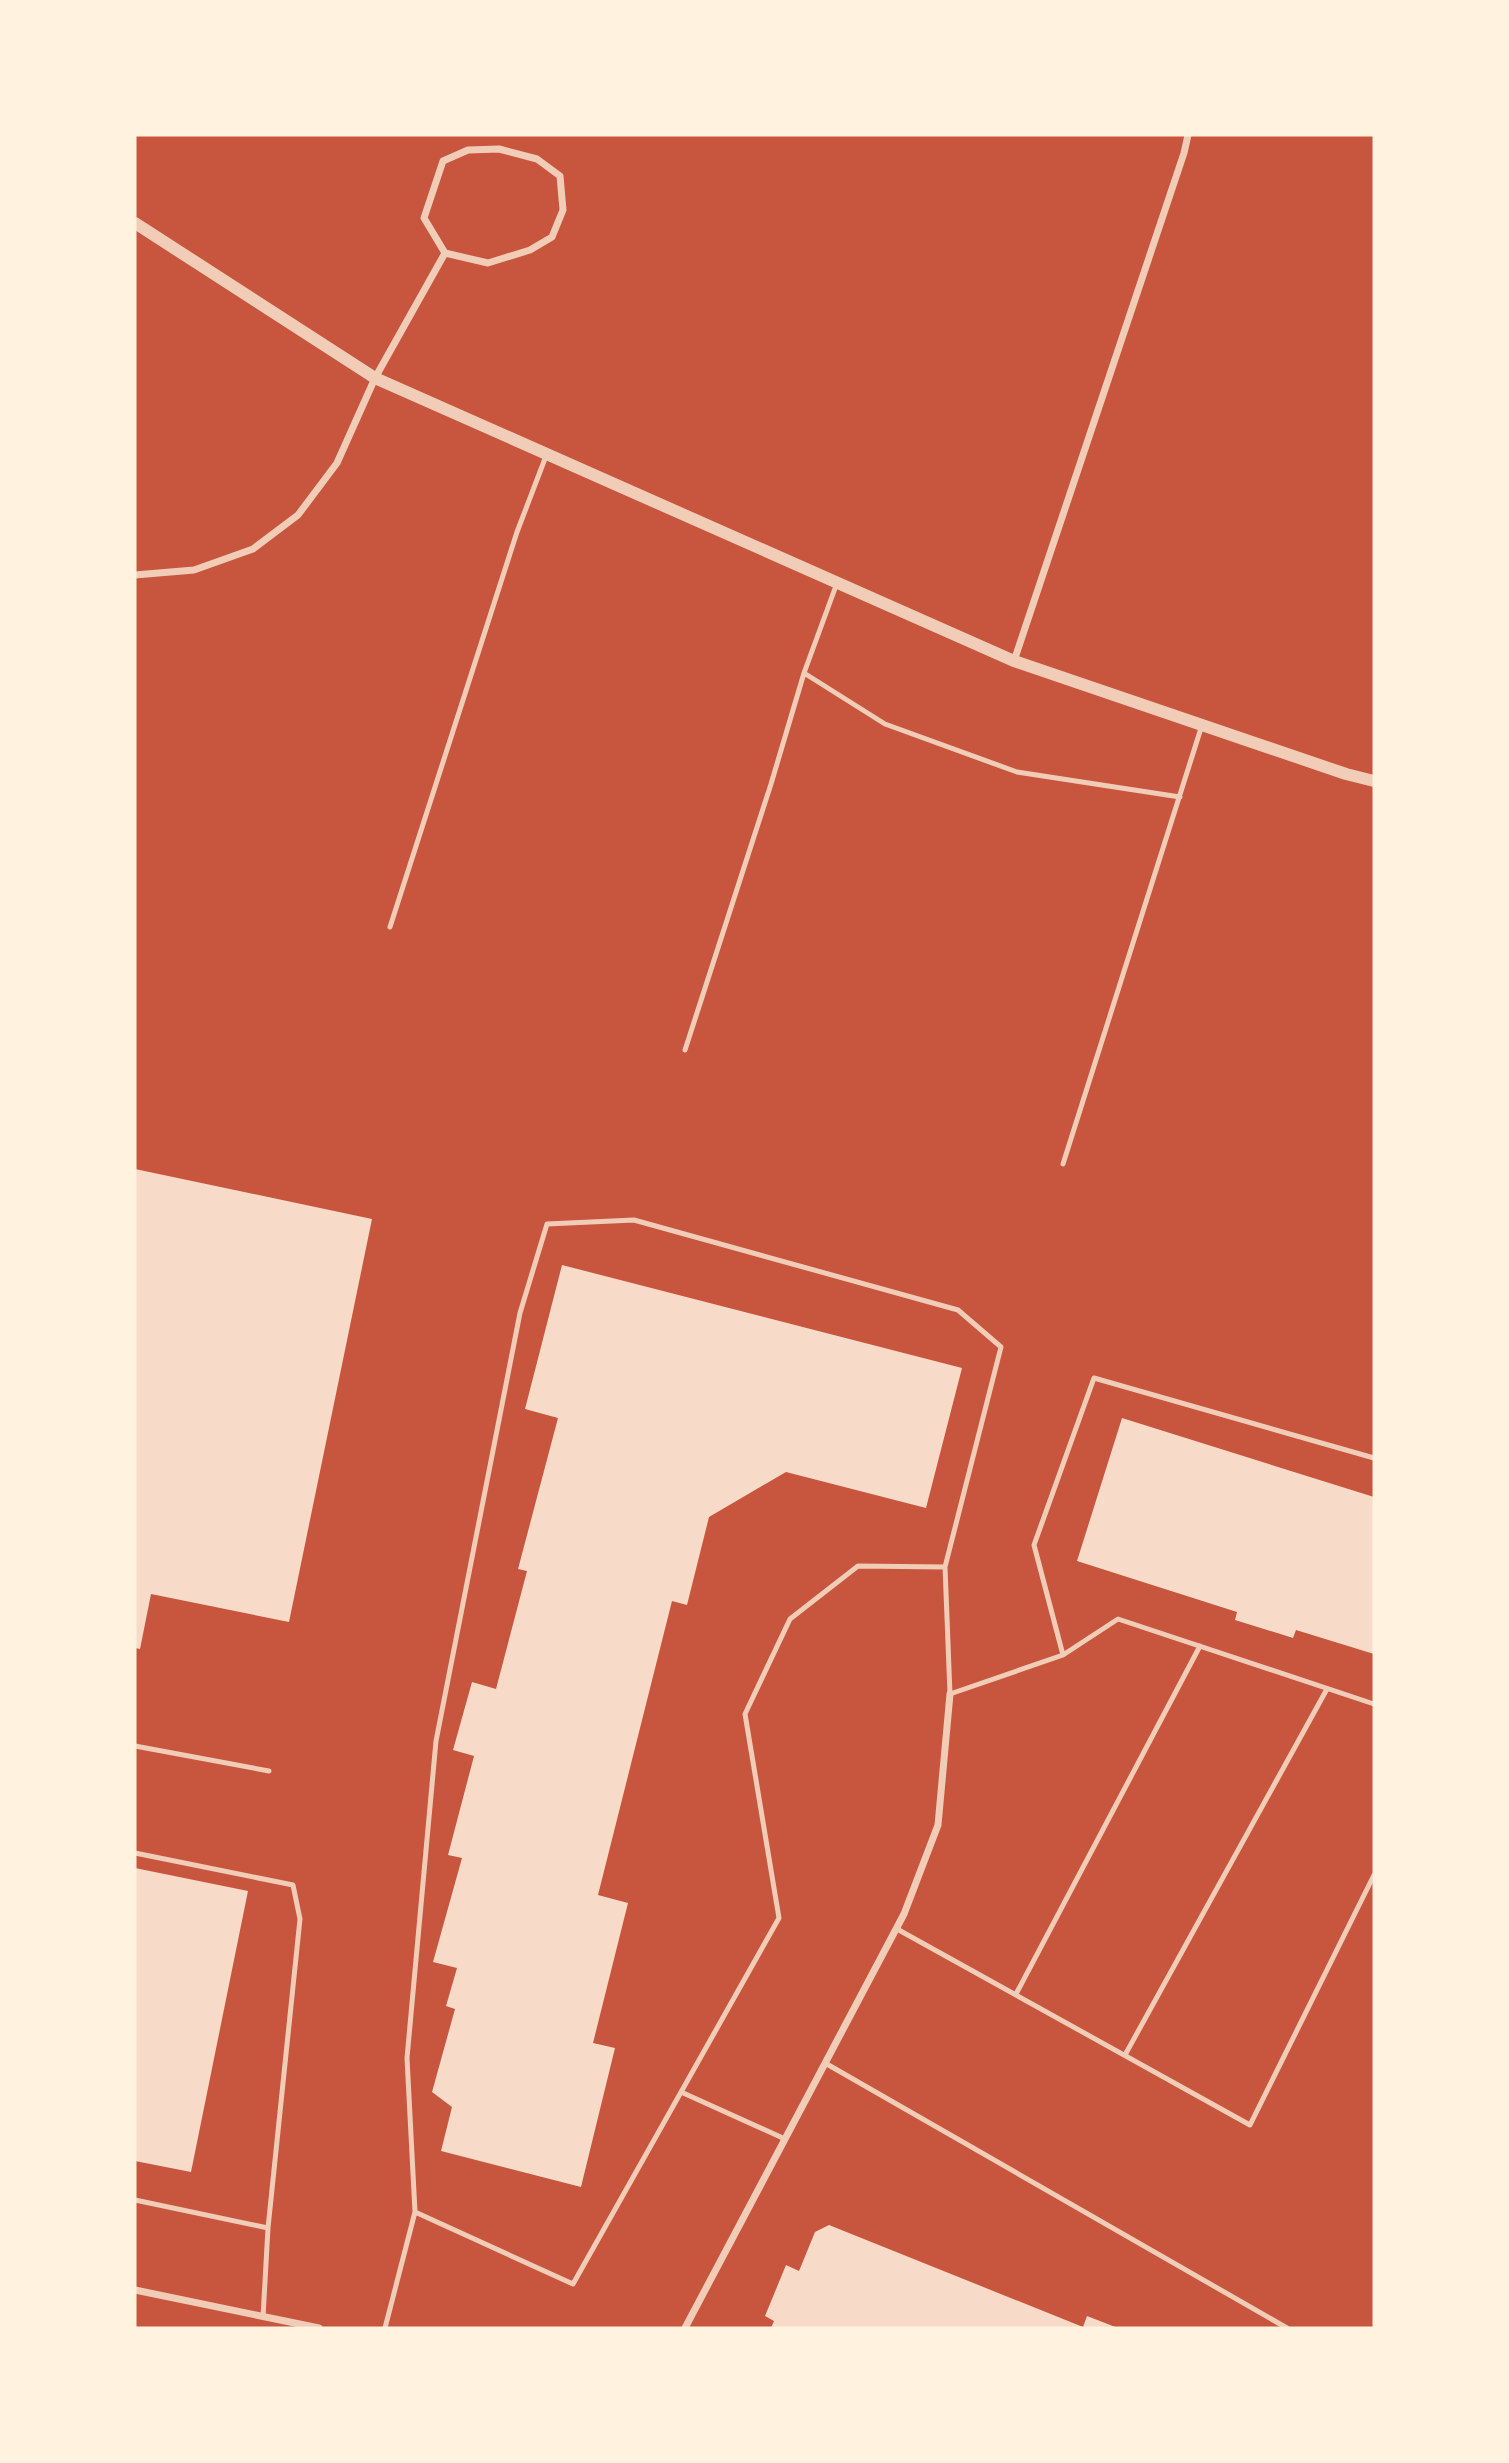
<svg xmlns="http://www.w3.org/2000/svg" width="1509" height="2463" viewBox="0 0 1509 2463" font-family="'Roboto Serif',serif">
	<style>
		.building { fill: #f7dbc8 }
		.lines { fill: none; stroke-linecap: round; stroke-linejoin: round }
		.service { stroke: #f1ccb7; stroke-width: 5 }
		.minor { stroke: #f1ccb7; stroke-width: 7 }
		.tertiary { stroke: #f1ccb7; stroke-width: 12 }
	</style>
	<rect width="100%" height="100%" fill="#c8553d"/>
	<path class="building" d="M135,1169L372,1219L289,1622L151,1594L140,1649L135,1648Z
		M562,1265L962,1368L926,1508L786,1472L709,1517L687,1605L672,1601L598,1895L628,1903L593,2043L615,2048L581,2187L441,2151L452,2107L432,2092L455,2009L446,2006L457,1968L433,1962L462,1858L448,1855L474,1756L453,1750L472,1682L496,1689L527,1571L518,1569L558,1418L525,1409Z
		M1122,1418L1374,1497V1654L1296,1630L1293,1638L1235,1620L1237,1612L1077,1561Z
		M135,1868L248,1891L191,2172L135,2161Z
		M829,2225L1083,2327L1087,2316L1118,2328H771L774,2321L765,2316L786,2265L799,2271L815,2232Z"/>
	<g class="lines">
		<path class="service" d="M837,583L804,673L885,724L1017,772L1180,797
			M390,927L517,532L546,456
			M685,1050L771,784L804,673
			M1063,1164L1202,725
			M945,1567L1001,1347L958,1310L634,1220L547,1224L520,1313L436,1741L407,2058L415,2212L573,2284L779,1918L745,1714L790,1619L858,1566L945,1567L950,1694L1063,1655L1118,1619L1374,1704
			M1063,1655L1034,1545L1094,1378L1374,1458
			M135,1746L269,1771
			M135,1853L293,1885L300,1919L268,2228L263,2317
			M897,1929L1250,2125L1374,1875
			M1016,1994L1200,1646
			M1125,2055L1327,1689
			M825,2063L1287,2328
			M681,2092L785,2139
			M135,2200L268,2228
			M385,2328L415,2212"/>
		<path class="minor" d="M135,575L194,570L253,549L298,515L337,463L375,378L445,253L488,263L530,250L552,237L563,210L560,176L537,159L499,149L468,150L443,161L424,218L445,253
			M1014,661L1184,153L1188,135
			M135,2290L319,2328
			M685,2328L904,1914L938,1825L950,1694"/>
		<path class="tertiary" d="M135,223L375,378L1014,661L1346,774L1374,781"/>
	</g>
	<rect width="1509" height="2463" fill="none" stroke="#fff3e0" stroke-width="273"/>
</svg>
